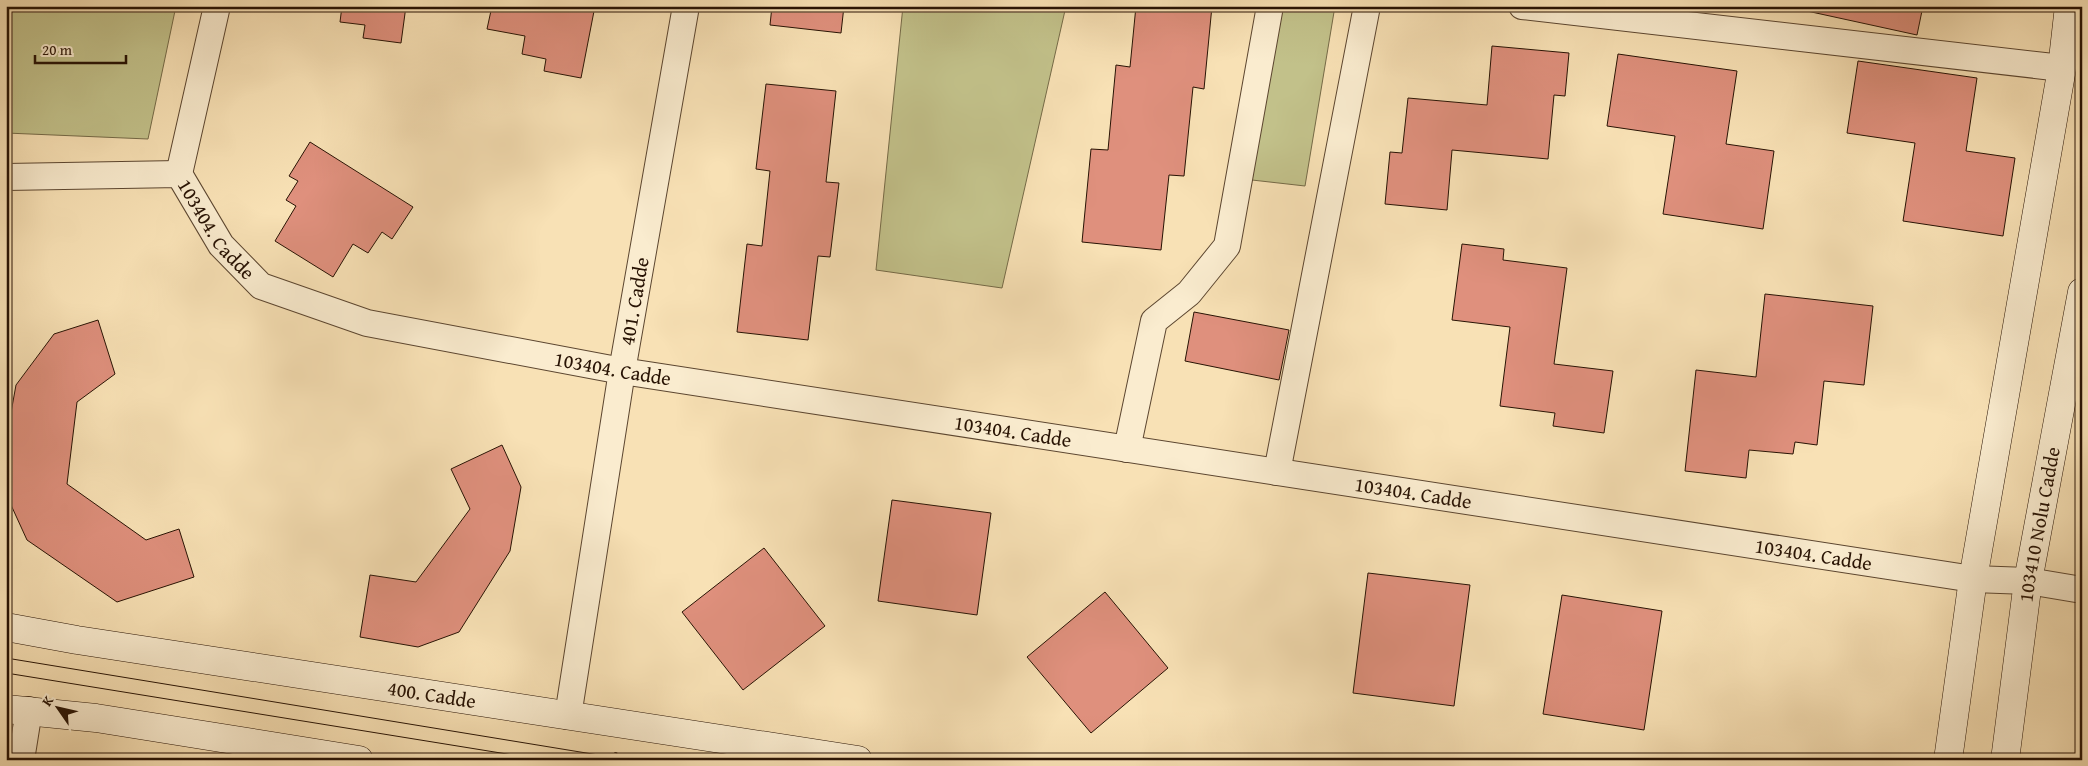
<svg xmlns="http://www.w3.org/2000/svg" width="2088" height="766" viewBox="0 0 2088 766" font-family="'Gentium Book Plus',serif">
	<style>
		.green { fill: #c2c18a; stroke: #756a47 }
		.building { fill: #df907d; stroke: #281304 }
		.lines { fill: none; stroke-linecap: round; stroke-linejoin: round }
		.street-casing { stroke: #5c4630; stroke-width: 28 }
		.secondary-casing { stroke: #281304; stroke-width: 29 }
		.path { stroke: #281304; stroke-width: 3; stroke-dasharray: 1 2.5; stroke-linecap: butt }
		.street { stroke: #faeccf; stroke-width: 26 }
		.secondary { stroke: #faeccf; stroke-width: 28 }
		.tram { stroke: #281304; stroke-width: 1 }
		.labels { text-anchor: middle; stroke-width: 4.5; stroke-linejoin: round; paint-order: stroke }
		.street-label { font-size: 20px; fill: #281304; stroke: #faeccf }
	</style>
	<rect width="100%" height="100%" fill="#f8e1b5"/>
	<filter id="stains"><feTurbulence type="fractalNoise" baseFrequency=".004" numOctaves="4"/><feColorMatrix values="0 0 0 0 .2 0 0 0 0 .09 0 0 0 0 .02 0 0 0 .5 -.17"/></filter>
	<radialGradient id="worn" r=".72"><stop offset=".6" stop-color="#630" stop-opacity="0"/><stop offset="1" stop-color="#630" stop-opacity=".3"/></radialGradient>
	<path class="green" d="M6,6H176L148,139L6,133Z
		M903,6H1066L1002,288L876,270Z
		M1280,6H1335L1305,186L1252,180Z"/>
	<path class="building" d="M342,6H406L401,43L363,38L365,25L340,22Z
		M492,6H595L581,78L544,71L546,59L522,54L525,36L487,29Z
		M772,6H844L841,33L770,25Z
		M1136,6H1212L1204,89L1193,87L1184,176L1169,175L1161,250L1082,242L1091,149L1108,150L1116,65L1130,67Z
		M1784,6H1923L1917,35Z
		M1492,46L1569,53L1565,96L1554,95L1548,159L1452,150L1447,210L1385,204L1390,152L1402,153L1408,98L1487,105Z
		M1618,54L1737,71L1726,144L1774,151L1763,229L1663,214L1675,136L1607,126Z
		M1858,61L1977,78L1966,151L2015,158L2003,236L1903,221L1915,143L1847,133Z
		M766,84L836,91L826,182L839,183L830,257L818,256L808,340L737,332L747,244L762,246L770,171L756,169Z
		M310,142L413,207L392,239L382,232L368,253L353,244L333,277L275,241L296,206L286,200L298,181L289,176Z
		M1462,244L1504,249L1503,260L1567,268L1554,364L1613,371L1604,433L1553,426L1555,413L1500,406L1510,327L1452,320Z
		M1765,294L1873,306L1864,385L1824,381L1817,445L1795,442L1793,454L1749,450L1746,478L1685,471L1696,370L1756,377Z
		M1194,312L1289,330L1279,380L1185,361Z
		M98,320L115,374L77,402L67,484L146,540L179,529L194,577L117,602L27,540L6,494V440L16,385L54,334Z
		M502,445L521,487L510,551L459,632L418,647L360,637L370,575L416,582L470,509L451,469Z
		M892,500L991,513L977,615L878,601Z
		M764,548L825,626L743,690L682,612Z
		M1368,573L1470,585L1454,706L1353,693Z
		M1105,592L1168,668L1091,733L1027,657Z
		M1562,595L1662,611L1644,730L1543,714Z"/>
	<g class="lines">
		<defs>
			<g id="street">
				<path d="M1522,6L2062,68"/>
				<path d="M179,174L217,6"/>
				<path id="s1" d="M6,177L179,174L221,245L261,286L367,323L622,371L1973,579L2028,581L2082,590"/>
				<path d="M1127,449L1154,321L1189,293L1227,246L1270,6"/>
				<path d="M1277,472L1367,6"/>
				<path id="s2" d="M568,716L622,371L686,6"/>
				<path d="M21,760L29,710"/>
			</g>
			<g id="secondary">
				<path id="s3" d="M6,627L77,640L858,760"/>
				<path d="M6,709L96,718L359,760"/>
				<path d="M1948,760L1973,579L2062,68L2069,6"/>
				<path id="s4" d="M2005,760L2028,581L2082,292"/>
			</g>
		</defs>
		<use href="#street" class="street-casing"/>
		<use href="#secondary" class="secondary-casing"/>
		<path class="path" d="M614,760L616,752"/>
		<use href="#street" class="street"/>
		<use href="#secondary" class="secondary"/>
		<path class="tram" d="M6,658L629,760
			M6,673L544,760"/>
	</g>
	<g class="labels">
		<g class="street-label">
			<text dy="7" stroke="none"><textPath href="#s1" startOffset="240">103404. Cadde</textPath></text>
			<text dy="7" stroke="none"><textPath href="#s2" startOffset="420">401. Cadde</textPath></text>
			<text dy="7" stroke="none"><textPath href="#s1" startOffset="675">103404. Cadde</textPath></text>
			<text dy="7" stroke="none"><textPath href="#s1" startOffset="1080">103404. Cadde</textPath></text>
			<text dy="7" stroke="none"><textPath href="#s1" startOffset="1485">103404. Cadde</textPath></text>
			<text dy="7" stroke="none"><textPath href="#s4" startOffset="238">103410 Nolu Cadde</textPath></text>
			<text dy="7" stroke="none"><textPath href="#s1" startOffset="1890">103404. Cadde</textPath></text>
			<text dy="7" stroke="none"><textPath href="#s3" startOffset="431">400. Cadde</textPath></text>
		</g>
	</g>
	<rect width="2088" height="766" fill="none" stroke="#f8e1b5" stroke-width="25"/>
	<rect x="8" y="8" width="2073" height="751" fill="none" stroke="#281304" stroke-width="2.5"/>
	<rect x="12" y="12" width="2063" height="741" fill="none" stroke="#281304"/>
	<g transform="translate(58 708) rotate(304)" stroke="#faeccf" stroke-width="4" paint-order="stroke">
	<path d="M0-4L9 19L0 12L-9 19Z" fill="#281304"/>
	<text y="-8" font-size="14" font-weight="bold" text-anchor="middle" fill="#281304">K</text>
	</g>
	<path d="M35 55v8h91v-8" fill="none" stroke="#281304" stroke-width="2.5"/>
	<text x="42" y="55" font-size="15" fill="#281304" stroke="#faeccf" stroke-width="4" paint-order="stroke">20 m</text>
	<rect width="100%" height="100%" filter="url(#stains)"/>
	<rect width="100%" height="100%" fill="url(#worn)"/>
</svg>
